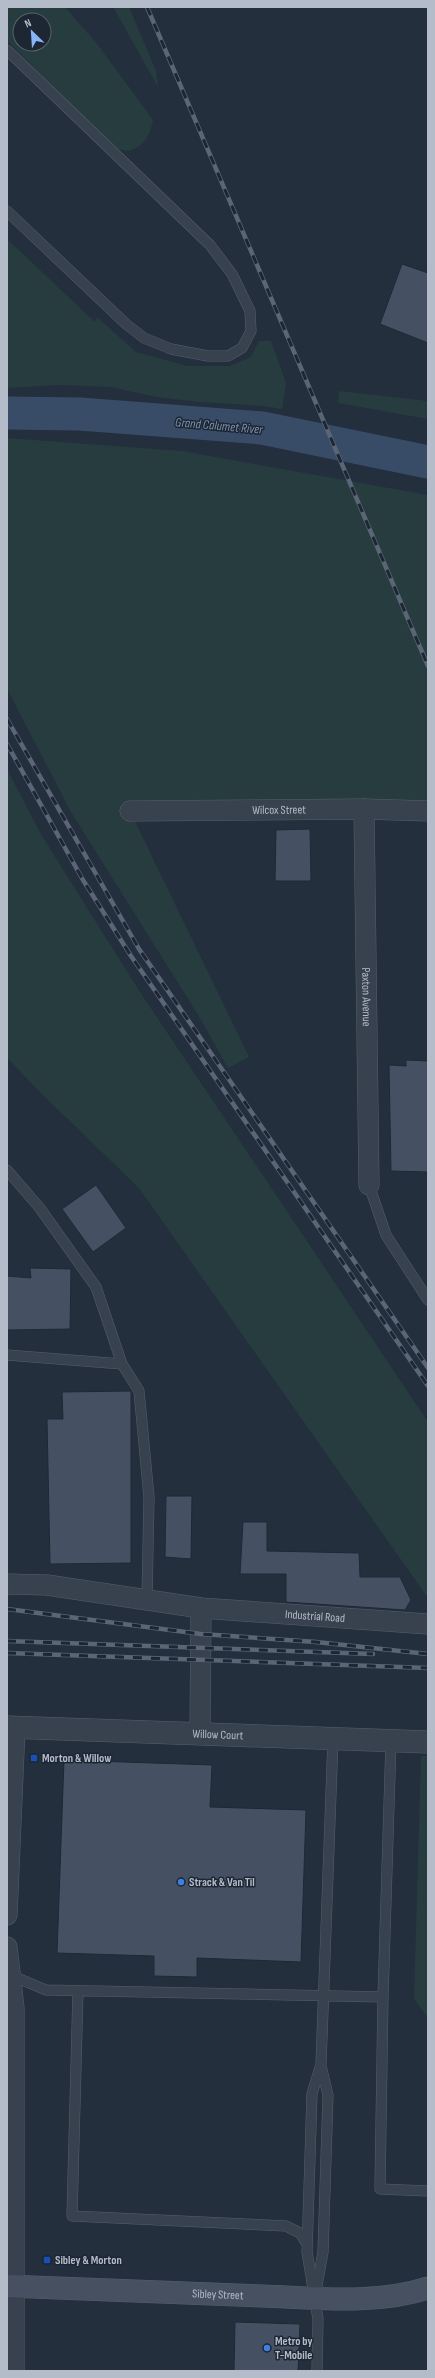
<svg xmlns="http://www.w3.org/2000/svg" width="435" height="2378" viewBox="0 0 435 2378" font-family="'Sofia Sans Condensed',sans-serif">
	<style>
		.green { fill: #263c3f; fill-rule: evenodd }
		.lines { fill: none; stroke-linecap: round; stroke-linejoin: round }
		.river { stroke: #394c67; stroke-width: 33 }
		.building { fill: #455162; stroke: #1f2835 }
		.service-casing { stroke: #565f6c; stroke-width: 11 }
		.minor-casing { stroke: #565f6c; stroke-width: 21 }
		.tertiary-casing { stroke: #565f6c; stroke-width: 23 }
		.secondary-casing { stroke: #565f6c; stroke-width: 23 }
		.service { stroke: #38414e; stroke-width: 10 }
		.minor { stroke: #38414e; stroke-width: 20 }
		.tertiary { stroke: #38414e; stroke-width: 22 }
		.secondary { stroke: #465061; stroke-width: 22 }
		.rail-casing { stroke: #5a6575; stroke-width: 4.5 }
		.rail { stroke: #1d2633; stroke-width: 3; stroke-dasharray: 9; stroke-linecap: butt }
		.transit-dot { fill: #1a4fb4; stroke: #1d2633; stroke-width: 1.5 }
		.shop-dot { fill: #3f7fe0; stroke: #1d2633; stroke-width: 1.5 }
		.labels { text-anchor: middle; stroke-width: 3; stroke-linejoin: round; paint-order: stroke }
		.street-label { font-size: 12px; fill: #b4bcc9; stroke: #1d2633 }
		.poi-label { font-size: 12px; font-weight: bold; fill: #b4bcc9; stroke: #1d2633; text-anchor: start }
		.water-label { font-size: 13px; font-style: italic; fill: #7c92b1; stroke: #1d2633 }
	</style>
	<rect width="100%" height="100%" fill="#242f3e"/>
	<path class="green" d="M7,7H65L98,45L153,120C150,135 145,146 129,151L111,148L7,40ZM20,20H44V44H20Z
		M113,7H129L156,71L158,87Z
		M7,239L95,322L97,317L136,352L188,366H230L251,357L259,341H271L286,383L282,409L264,406L199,402L156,397L111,387L59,385L7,388Z
		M339,391L428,401V419L338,403Z
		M7,438L182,451L428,495V813L130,811L249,1057L228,1068L200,1018L71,812L7,689Z
		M7,769L42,836L140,992L428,1422V1598L139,1188L47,1099L7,1058Z
		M421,1756H428V2018L414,1999Z"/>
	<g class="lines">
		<path class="river" d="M7,413L80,414L262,428L428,462"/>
	</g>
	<path class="building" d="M402,264L428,273V343L380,324Z
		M310,829L311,881H275L276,830Z
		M406,1060L428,1061V1172L391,1171L389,1065L406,1066Z
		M96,1185L126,1228L93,1252L62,1209Z
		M30,1268L71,1269L70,1329L7,1330V1276L31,1278Z
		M131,1391V1563L50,1564L47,1419H63L62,1392Z
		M166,1496H192L191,1559L165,1557Z
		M243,1522H267V1551L359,1553L360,1577H400L411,1600L405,1610L286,1602V1574H240Z
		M64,1760L212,1765L210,1807L306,1810L301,1962L197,1958V1977L154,1976V1956L57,1953Z
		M235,2322L300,2324L298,2371H234Z"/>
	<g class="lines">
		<defs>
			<path id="service" d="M7,50L210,245L232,274L250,311L251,331L242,348L228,356H208L171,349L144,338L126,324L7,211
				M7,1170L39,1207L96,1287L122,1364
				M369,1185L386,1235L428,1300
				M7,1355L122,1364L139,1391L149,1497L147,1600
				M10,1975L46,1990L383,1997L391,1741
				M78,1991L72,2216L286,2226L300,2233L307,2244
				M383,1997L380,2189L428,2191
				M316,2291L323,2252L328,2095L321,2066
				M317,2371L318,2319L307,2252L312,2094L321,2064L333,1739"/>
			<g id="minor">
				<path id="s1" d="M364,809L369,1185"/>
				<path id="s2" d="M130,811L364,809L428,811"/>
				<path id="s3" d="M7,1584L47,1585L201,1608L428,1624"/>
				<path d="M200,1734L201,1608"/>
				<path d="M7,1915L15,1728"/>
				<path d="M7,1947L14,2008V2371"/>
			</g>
			<g id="tertiary">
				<path id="s4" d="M7,1727L428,1742"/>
			</g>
			<g id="secondary">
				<path id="s5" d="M7,2286C92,2289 177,2293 262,2296C317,2298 375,2305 428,2288"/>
			</g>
		</defs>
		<use href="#service" class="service-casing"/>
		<use href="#minor" class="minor-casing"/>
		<use href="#tertiary" class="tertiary-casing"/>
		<use href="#secondary" class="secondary-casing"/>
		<use href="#service" class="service"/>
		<use href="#minor" class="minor"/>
		<use href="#tertiary" class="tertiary"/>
		<use href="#secondary" class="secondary"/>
		<defs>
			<path id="rail" d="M147,7L428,666
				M7,719L139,949L428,1368
				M7,744L83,880L131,956L428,1386
				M7,1609L201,1634L316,1642L428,1654
				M7,1641L373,1654
				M7,1653L428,1668"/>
		</defs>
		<use href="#rail" class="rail-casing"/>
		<use href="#rail" class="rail"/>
	</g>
	<g class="transit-dot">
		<rect x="30" y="1754" width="8" height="8" rx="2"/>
		<rect x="43" y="2256" width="8" height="8" rx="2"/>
	</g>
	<g class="shop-dot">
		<circle cx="181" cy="1882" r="4"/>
		<circle cx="267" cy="2348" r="4"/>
	</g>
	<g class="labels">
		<g class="street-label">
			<text dy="4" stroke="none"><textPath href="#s2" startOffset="149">Wilcox Street</textPath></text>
			<text dy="4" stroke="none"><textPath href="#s1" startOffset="188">Paxton Avenue</textPath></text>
			<text dy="4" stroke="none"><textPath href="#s3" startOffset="310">Industrial Road</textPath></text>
			<text dy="4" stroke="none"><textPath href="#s4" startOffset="211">Willow Court</textPath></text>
			<text dy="4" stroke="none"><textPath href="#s5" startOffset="211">Sibley Street</textPath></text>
		</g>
		<g class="poi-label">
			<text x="42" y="1762">Morton &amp; Willow</text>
			<text x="189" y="1886">Strack &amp; Van Til</text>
			<text x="55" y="2264">Sibley &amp; Morton</text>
			<text x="275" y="2345">Metro by<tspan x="275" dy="14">T-Mobile</tspan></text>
		</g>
		<g class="water-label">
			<text transform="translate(219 425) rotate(5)" y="5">Grand Calumet River</text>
		</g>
	</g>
	<rect width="435" height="2378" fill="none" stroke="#b4bcc9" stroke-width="16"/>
	<g transform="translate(32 32) rotate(335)"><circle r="19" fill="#1d2633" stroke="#59626f"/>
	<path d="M0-3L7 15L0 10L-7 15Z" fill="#8ab4f8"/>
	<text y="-6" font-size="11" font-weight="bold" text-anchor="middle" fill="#b4bcc9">N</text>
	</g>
</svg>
